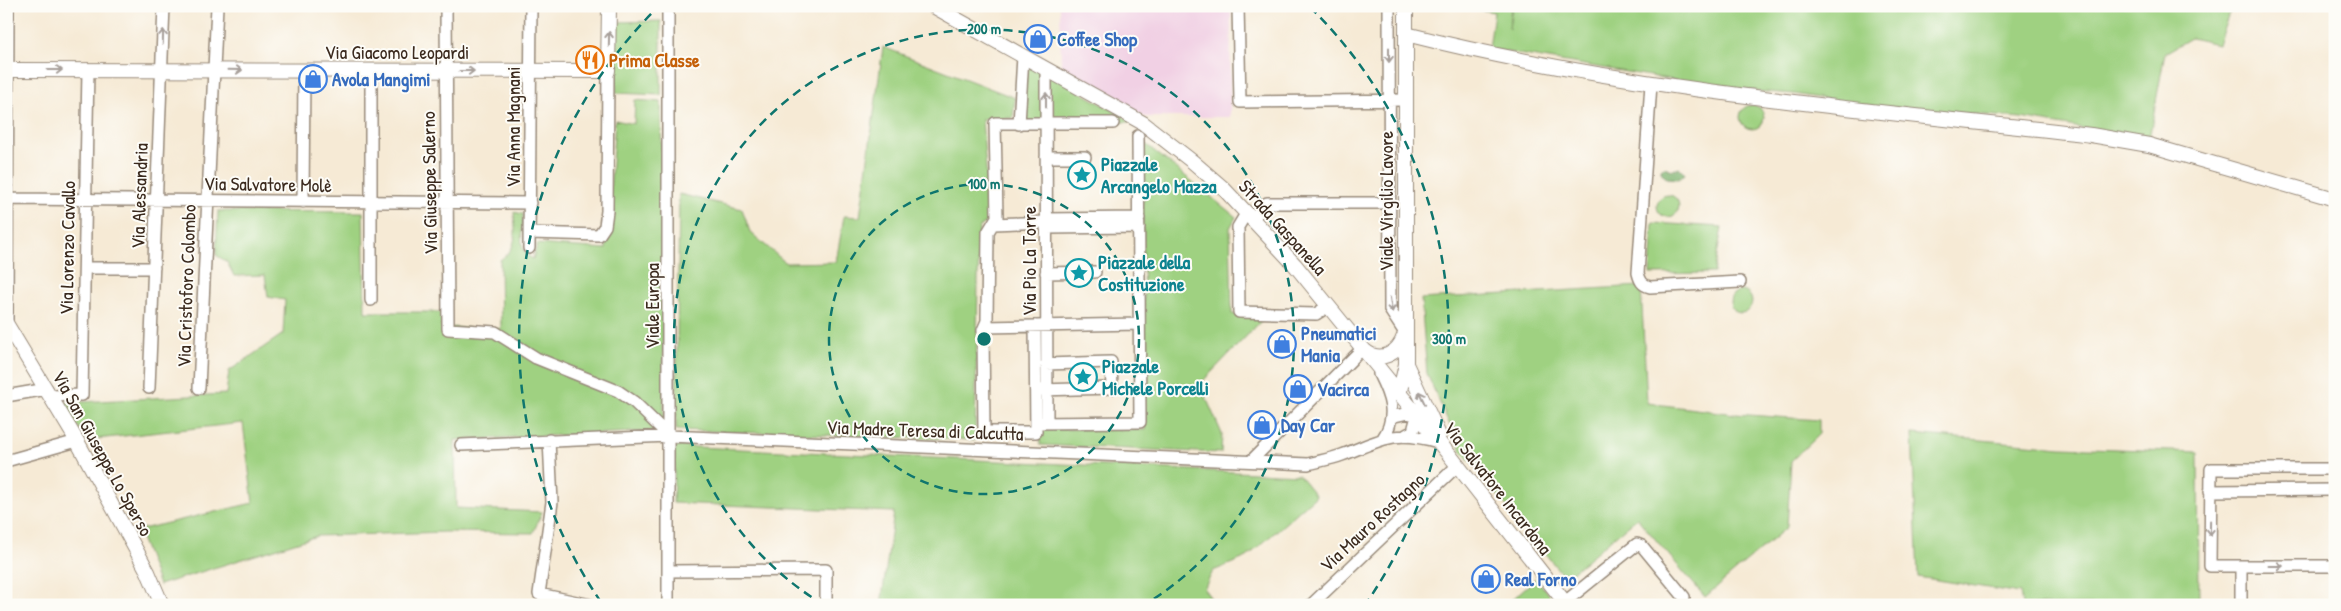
<svg xmlns="http://www.w3.org/2000/svg" width="2341" height="611" viewBox="0 0 2341 611" font-family="'Patrick Hand',sans-serif">
	<style>
		.built { fill: #f1d0e4 }
		.green { fill: #9fd181; stroke: #6d7e50 }
		.forest { fill: #7fb36f; stroke: #5d6e46 }
		.lines { fill: none; stroke-linecap: round; stroke-linejoin: round }
		.minor-casing { stroke: #988a7a; stroke-width: 14 }
		.tertiary-casing { stroke: #988a7a; stroke-width: 16 }
		.minor { stroke: #fff; stroke-width: 11 }
		.tertiary { stroke: #fff; stroke-width: 14 }
		.oneway { stroke: #a79f9a }
		.ring { fill: none; stroke: #0f766e; stroke-width: 2.5; stroke-dasharray: 9 6 }
		.labels { text-anchor: middle; stroke-width: 4; stroke-linejoin: round; paint-order: stroke }
		.shop-label { font-size: 19px; font-weight: bold; fill: #366cbe; stroke: #fdfcf7; text-anchor: start }
		.street-label { font-size: 19px; fill: #3b2a1e; stroke: #fdfcf7 }
		.food-label { font-size: 19px; font-weight: bold; fill: #c56008; stroke: #fdfcf7; text-anchor: start }
		.culture-label { font-size: 19px; font-weight: bold; fill: #0d838f; stroke: #fdfcf7; text-anchor: start }
		.centre { fill: #0f766e; stroke: #fdfcf7; stroke-width: 2.5 }
		.ring-label { font-size: 15px; text-anchor: middle; font-weight: bold; fill: #0f766e; stroke: #fdfcf7; stroke-width: 4; stroke-linejoin: round; paint-order: stroke }
	</style>
	<rect width="100%" height="100%" fill="#fdfcf7"/>
	<filter id="ink" filterUnits="userSpaceOnUse"><feTurbulence type="fractalNoise" baseFrequency=".02" numOctaves="2"/><feDisplacementMap in="SourceGraphic" scale="10" xChannelSelector="R" yChannelSelector="G"/><feConvolveMatrix kernelMatrix="1 2 1 2 8 2 1 2 1" color-interpolation-filters="sRGB"/></filter>
	<filter id="wash" filterUnits="userSpaceOnUse"><feTurbulence type="fractalNoise" baseFrequency=".0096" numOctaves="4" result="noise"/><feDisplacementMap in="SourceGraphic" scale="20" xChannelSelector="R" yChannelSelector="G"/><feGaussianBlur stdDeviation="1.12" result="paint"/><feColorMatrix in="noise" values="0 0 0 0 0 0 0 0 0 0 0 0 0 0 0 0 0 1.4 0 .05"/><feComposite in="paint" operator="in"/></filter>
	<g filter="url(#wash)">
		<rect width="100%" height="100%" fill="#f6ead5"/>
		<path class="built" d="M1060,6H1231L1230,117H1145L1061,70Z"/>
		<path class="green" d="M1476,6H1511L1509,29L1512,6H2232L2218,44L2191,38L2165,53L2149,139L2021,118L1856,104L1794,94L1728,89L1489,49L1494,12L1476,9Z
			M661,21V95L616,93L617,22Z
			M883,47L1015,98L1013,118L982,119L990,219L979,228L975,440L676,430L679,194L742,209L750,232L786,263L836,262L844,216L860,217Z
			M1024,60L1133,122H1021Z
			M635,100L661,102L664,423L657,431L455,440L456,508L542,512L533,533L446,532L317,536L159,585L138,530L253,503L243,423L87,440L62,403L226,394L229,371L283,334L285,300L268,297L265,275L234,276L227,262L216,255L218,211L363,212L365,312H443L441,327L501,329L500,260C519,248 515,232 514,212L523,214C523,230 516,251 533,259L537,244L606,249L615,120L634,124Z
			M1740 117a12 12 0 1 1 24 0a12 12 0 1 1-24 0Z
			M1142,141L1236,217L1230,228L1232,314L1264,318L1200,384L1222,434L1221,453L1040,445L1041,429L1145,430Z
			M1657 206a11 11 0 1 1 22 0a11 11 0 1 1-22 0Z
			M1653,223L1722,227L1714,273L1650,274Z
			M1641,286L1647,403L1735,414L1819,420V434L1791,461L1787,527L1705,597L1637,518L1565,578L1461,450L1427,374L1421,299Z
			M1730 302a11 11 0 1 1 22 0a11 11 0 1 1-22 0Z
			M1912,434L2061,447L2198,452L2199,605H2022L2020,593L1918,577Z
			M675,446L1299,475L1316,496L1247,557L1213,571L1204,589L1216,605H881L894,512L673,503Z
			M1536,578L1556,605H1506Z"/>
		<path class="forest" d="M1664,167L1673,170L1680,168L1685,174L1679,179L1666,178L1661,172V169Z"/>
	</g>
	<g filter="url(#ink)">
		<g class="lines">
			<defs>
				<path id="minor" d="M446,6L448,329L495,332L536,358L618,391L634,402L669,436
					M1238,6L1240,102L1405,100
					M1389,6L1390,310L1405,333
					M1046,69L1047,423
					M1651,84L1638,273C1640,281 1642,285 1650,287L1740,282
					M1019,124L1023,56
					M1046,157H1085
					M6,199L530,203
					M303,202L304,71
					M1247,212L1238,227L1239,312L1316,314L1327,307
					M1253,218L1267,203H1390
					M1046,219L1139,218
					M994,224L1046,222
					M1046,228L1139,227
					M530,233L599,235L605,226L607,211L608,71
					M529,248L531,6
					M85,268H154
					M1046,273L1095,272
					M371,300V71
					M7,324L8,6
					M1035,326L1036,432H984L983,330L987,321L988,232L997,217L995,123H1113
					M985,327L1139,324
					M1379,374C1390,396 1398,416 1383,438
					M149,388L164,6
					M199,388L217,6
					M1040,390L1112,388L1111,362L1046,364
					M6,396L47,389
					M50,396L82,395L88,70
					M1395,416L1408,413L1417,416L1413,431L1406,435
					M1036,423L1140,422L1138,136
					M549,440L552,502L539,594L591,605
					M461,445L669,436L1308,464C1319,461 1331,459 1342,455C1382,440 1393,429 1438,442
					M6,461L77,441
					M1251,461L1362,349
					M2335,469H2211L2210,566H2335
					M2210,491L2335,490
					M668,571L826,570V605
					M1565,602L1637,544L1642,546L1684,597
					M668,605V6
					M1311,605L1457,466
					M2241,605V566"/>
				<path id="tertiary" d="M933,6L1143,123L1193,162L1223,188L1295,265L1451,457L1567,605
					M1406,34C1630,91 1862,109 2091,135L2149,145L2335,199
					M6,70L608,71L609,6
					M6,323L77,441L148,572L162,605
					M1364,350C1380,364 1398,354 1404,336
					M1406,364L1439,435
					M1399,395L1406,364V6"/>
			</defs>
			<use href="#minor" class="minor-casing"/>
			<use href="#tertiary" class="tertiary-casing"/>
			<use href="#minor" class="minor"/>
			<use href="#tertiary" class="tertiary"/>
		</g>
		<defs><path id="oneway-shaft" d="M-6 0H5M1.5-3L5.5 0L1.5 3" fill="none" stroke-width="1.6" stroke-linecap="round" stroke-linejoin="round" transform="scale(1.25)"/></defs>
		<g class="oneway">
			<use href="#oneway-shaft" transform="translate(163 37) rotate(-88)"/>
			<use href="#oneway-shaft" transform="translate(609 39) rotate(-89)"/>
			<use href="#oneway-shaft" transform="translate(1389 55) rotate(90)"/>
			<use href="#oneway-shaft" transform="translate(55 70)"/>
			<use href="#oneway-shaft" transform="translate(235 70) rotate(1)"/>
			<use href="#oneway-shaft" transform="translate(467 71)"/>
			<use href="#oneway-shaft" transform="translate(1046 100) rotate(-90)"/>
			<use href="#oneway-shaft" transform="translate(1391 305) rotate(82)"/>
			<use href="#oneway-shaft" transform="translate(1422 398) rotate(-115)"/>
			<use href="#oneway-shaft" transform="translate(2210 528) rotate(91)"/>
			<use href="#oneway-shaft" transform="translate(2276 566)"/>
		</g>
	</g>
	<g class="ring">
		<circle cx="984" cy="339" r="155"/>
		<path d="M824 605A310 310 0 1 1 1144 605"/>
		<path d="M601 602A465 465 0 0 1 658 7M1310 7A465 465 0 0 1 1367 602"/>
	</g>
	<defs>
		<symbol id="shop-ring" viewBox="-11 -11 22 22"><circle r="9.5" fill="#fdfcf7" stroke="#3f7fe0" stroke-width="1.5"/><path d="M-5-2.5h2.3a2.7 3.5 0 0 1 5.4 0H5L5.5 6h-11ZM-1.5-2.5h3a1.5 2.3 0 0 0-3 0Z" fill="#3f7fe0"/></symbol>
		<symbol id="restaurant-ring" viewBox="-11 -11 22 22"><circle r="9.5" fill="#fdfcf7" stroke="#e8710a" stroke-width="1.5"/><path d="M-5-6h1v4h1v-4h1v4h1v-4h1v5L-1.5 .5V6h-2V.5L-5-1ZM5-6V6H3V1.5H1.5Q1.5-4 5-6Z" fill="#e8710a"/></symbol>
		<symbol id="sight-ring" viewBox="-11 -11 22 22"><circle r="9.5" fill="#fdfcf7" stroke="#0f9aa8" stroke-width="1.5"/><path d="M0-6L1.8-2.2L6-1.7L2.9 1.2L3.7 5.4L0 3.3L-3.7 5.4L-2.9 1.2L-6-1.7L-1.8-2.2Z" fill="#0f9aa8"/></symbol>
	</defs>
	<g fill-rule="evenodd">
		<use href="#shop-ring" x="1022" y="23" width="32" height="32"/>
		<use href="#restaurant-ring" x="574" y="44" width="32" height="32"/>
		<use href="#shop-ring" x="297" y="63" width="32" height="32"/>
		<use href="#sight-ring" x="1066" y="159" width="32" height="32"/>
		<use href="#sight-ring" x="1063" y="257" width="32" height="32"/>
		<use href="#shop-ring" x="1266" y="328" width="32" height="32"/>
		<use href="#sight-ring" x="1067" y="361" width="32" height="32"/>
		<use href="#shop-ring" x="1282" y="373" width="32" height="32"/>
		<use href="#shop-ring" x="1246" y="409" width="32" height="32"/>
		<use href="#shop-ring" x="1470" y="563" width="32" height="32"/>
	</g>
	<g class="labels">
		<g class="shop-label">
			<text x="1057" y="46">Coffee Shop</text>
			<text x="332" y="86">Avola Mangimi</text>
			<text x="1301" y="340">Pneumatici<tspan x="1301" dy="22">Mania</tspan></text>
			<text x="1317" y="396">Vacirca</text>
			<text x="1281" y="432">Day Car</text>
			<text x="1505" y="586">Real Forno</text>
		</g>
		<g class="street-label">
			<text x="397" y="59">Via Giacomo Leopardi</text>
			<text transform="translate(513 127) rotate(-90)" y="7">Via Anna Magnani</text>
			<text transform="translate(429 183) rotate(-91)" y="7">Via Giuseppe Salerno</text>
			<text transform="translate(268 184) rotate(1)" y="7">Via Salvatore Molè</text>
			<text transform="translate(139 196) rotate(-88)" y="7">Via Alessandria</text>
			<text transform="translate(1386 201) rotate(-90)" y="7">Viale Virgilio Lavore</text>
			<text transform="translate(1283 227) rotate(48)" y="7">Strada Gaspanella</text>
			<text transform="translate(67 248) rotate(-89)" y="7">Via Lorenzo Cavallo</text>
			<text transform="translate(1029 261) rotate(-90)" y="7">Via Pio La Torre</text>
			<text transform="translate(186 286) rotate(-88)" y="7">Via Cristoforo Colombo</text>
			<text transform="translate(652 306) rotate(-90)" y="7">Viale Europa</text>
			<text transform="translate(925 430) rotate(2)" y="7">Via Madre Teresa di Calcutta</text>
			<text transform="translate(103 453) rotate(61)" y="7">Via San Giuseppe Lo Sperso</text>
			<text transform="translate(1498 488) rotate(52)" y="7">Via Salvatore Incardona</text>
			<text transform="translate(1372 522) rotate(-43)" y="7">Via Mauro Rostagno</text>
		</g>
		<g class="food-label">
			<text x="609" y="67">Prima Classe</text>
		</g>
		<g class="culture-label">
			<text x="1101" y="171">Piazzale<tspan x="1101" dy="22">Arcangelo Mazza</tspan></text>
			<text x="1098" y="269">Piazzale della<tspan x="1098" dy="22">Costituzione</tspan></text>
			<text x="1102" y="373">Piazzale<tspan x="1102" dy="22">Michele Porcelli</tspan></text>
		</g>
	</g>
	<circle cx="984" cy="339" r="8" class="centre"/>
	<g class="ring-label">
		<text x="984" y="34">200 m</text>
		<text x="984" y="189">100 m</text>
		<text x="1449" y="344">300 m</text>
	</g>
	<rect width="2341" height="611" fill="none" stroke="#fdfcf7" stroke-width="25"/>
</svg>
